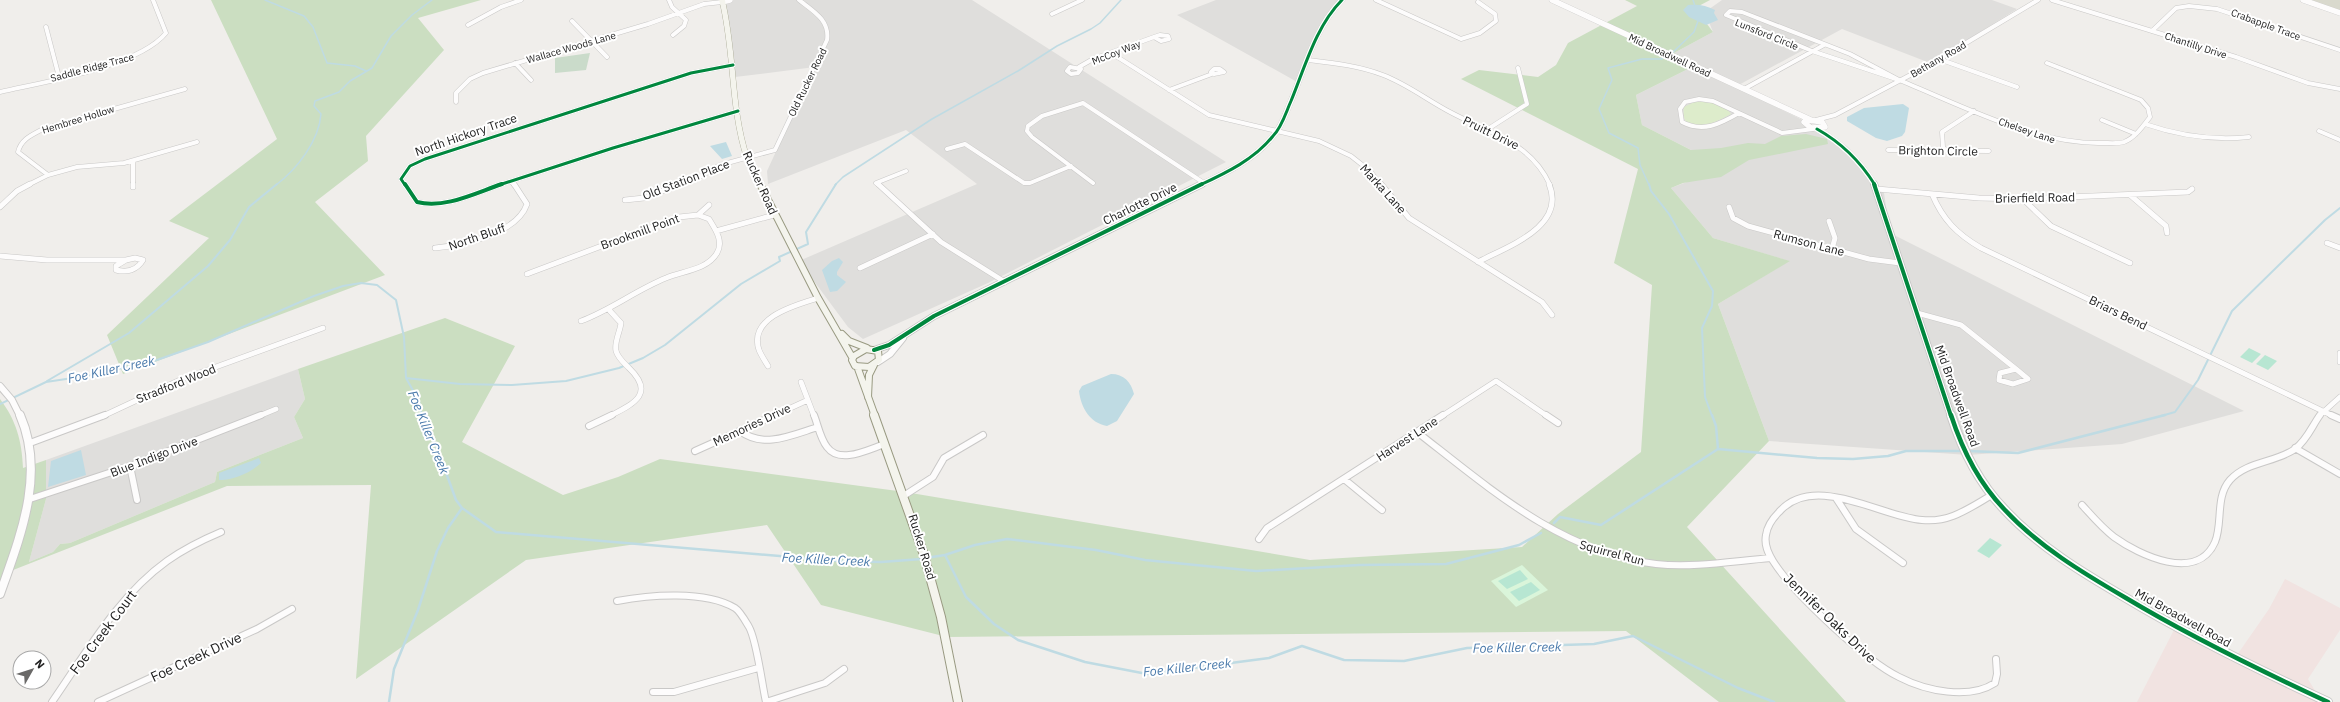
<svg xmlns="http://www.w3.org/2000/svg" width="2340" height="702" viewBox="0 0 2340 702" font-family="'IBM Plex Sans',sans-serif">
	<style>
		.residential { fill: #dfdedc }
		.commercial { fill: #f1e3e1 }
		.construction { fill: #d9d9cd }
		.grass { fill: #ddeccb }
		.forest { fill: #cbdec1 }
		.cemetery { fill: #cadbca }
		.park { fill: #daf5da }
		.pitch { fill: #b7e6d2 }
		.water { fill: #bfdbe3 }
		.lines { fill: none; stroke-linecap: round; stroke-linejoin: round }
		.stream-far2 { stroke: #bfdbe3; stroke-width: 1.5 }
		.stream-far1 { stroke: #bfdbe3; stroke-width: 2 }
		.stream { stroke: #bfdbe3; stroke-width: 2.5 }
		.minor-far2-casing { stroke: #c9c8c7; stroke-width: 5 }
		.minor-far1-casing { stroke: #c9c8c7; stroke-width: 6 }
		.minor-casing { stroke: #c9c8c7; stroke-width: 8 }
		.tertiary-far2-casing { stroke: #c9c8c7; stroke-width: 6 }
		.tertiary-far1-casing { stroke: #c9c8c7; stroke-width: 8 }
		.tertiary-casing { stroke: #c9c8c7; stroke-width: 10 }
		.secondary-far2-casing { stroke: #999a82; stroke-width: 6 }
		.secondary-far1-casing { stroke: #999a82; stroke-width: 8 }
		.secondary-casing { stroke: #999a82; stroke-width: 10 }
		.minor-far2 { stroke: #fdfcfc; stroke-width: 4 }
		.minor-far1 { stroke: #fdfcfc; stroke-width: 5 }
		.minor { stroke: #fdfcfc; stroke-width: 6 }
		.tertiary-far2 { stroke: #fdfcfc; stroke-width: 5.5 }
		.tertiary-far1 { stroke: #fdfcfc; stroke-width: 6 }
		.tertiary { stroke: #fdfcfc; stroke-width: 8 }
		.secondary-far2 { stroke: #f4f4ed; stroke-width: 5.5 }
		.secondary-far1 { stroke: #f4f4ed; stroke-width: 6 }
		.secondary { stroke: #f4f4ed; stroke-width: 8 }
		.cycleway-far2-casing { stroke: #fff; stroke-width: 5 }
		.cycleway-far1-casing { stroke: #fff; stroke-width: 6 }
		.cycleway-casing { stroke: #fff; stroke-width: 7 }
		.cycleway-far2 { stroke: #00873e; stroke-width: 3 }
		.cycleway-far1 { stroke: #00873e; stroke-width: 4 }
		.cycleway { stroke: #00873e; stroke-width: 4.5 }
		.labels { text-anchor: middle; stroke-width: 4; stroke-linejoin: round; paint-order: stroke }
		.far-street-label { font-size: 10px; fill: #222; stroke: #fff }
		.street-label { font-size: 12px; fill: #222; stroke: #fff }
		.water-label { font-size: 13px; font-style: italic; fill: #4a7aab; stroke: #fff }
		.near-street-label { font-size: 14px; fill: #222; stroke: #fff }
	</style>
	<rect width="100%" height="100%" fill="#f0eeeb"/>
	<path class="residential" d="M721,0H972L1226,162L988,283L863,339L848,327L799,261L977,184L906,130L768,184L767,171L815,67L735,77Z
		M1216,0H1346L1328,15L1299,83L1177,15Z
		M1722,0H1992L2017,9L1930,63L1842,29L1735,87L1821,129L1848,147L1866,167L1884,193L1890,233L2244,411L2122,444L1968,455L1769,441L1718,304L1789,261L1713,238L1671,188L1713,172L1703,156L1642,125L1636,95L1698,64L1674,53L1713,32L1705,12Z
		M298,369L305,399L294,417L303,438L217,472L215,482L70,543L60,544L53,552L29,562L46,499V460Z"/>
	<path class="commercial" d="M2285,579L2340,608V630L2308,679L2317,694L2332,702H2137L2177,624L2237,655L2269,609Z"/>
	<path class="construction" d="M2304,0H2340V13Z"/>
	<path class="grass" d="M1698,100C1709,101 1725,105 1731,114C1717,122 1679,140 1684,107Z"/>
	<path class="forest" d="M211,0H481L418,18L444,50L366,136L368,161L315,202L385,275L123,374L107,335L209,238L169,221L277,139Z
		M1625,0H1710L1695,8L1713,32L1674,53L1698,64L1636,95L1642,125L1691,150L1721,148L1748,143L1765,144L1781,136L1806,134L1827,139L1828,144L1749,160L1721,177L1683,183L1671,188L1713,238L1790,261L1718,304L1769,441L1687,527L1846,702H1719L1626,631L947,637L821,605L767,525L526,560L356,679L371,485L227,486L3,574L0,586V399C16,420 22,441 23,468L46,460V499L29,562L53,552L60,544L70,543L215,482L217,472L303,438L294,417L305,399L298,369L445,318L515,346L462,442L563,495L618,477L660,459L905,492L1310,560L1522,547L1558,514L1641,452L1652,285L1614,263L1638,169L1461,79L1479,70L1538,77L1556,65L1568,43L1637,6Z"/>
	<path class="cemetery" d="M590,53L586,70L555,73V58Z"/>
	<path class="park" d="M1522,565L1548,590L1516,607L1491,581Z"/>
	<path class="pitch" d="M2249,348L2261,354L2252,363L2240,357Z
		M2265,355L2277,361L2268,370L2256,364Z
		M1990,538L2002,545L1989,558L1977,551Z
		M1520,570L1528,579L1507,589L1498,581Z
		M1531,582L1540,590L1519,601L1510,592Z"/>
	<path class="water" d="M1688,5C1698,4 1706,5 1715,10L1714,13L1718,20L1706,25L1689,17L1683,10Z
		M1903,104L1909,108L1905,132L1902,136L1887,141L1876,138L1847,121V117L1864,108Z
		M726,142L732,156L722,159L710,146Z
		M839,258L843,262L837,272V275L846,282L837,291L830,292L822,270L832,261Z
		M1111,374C1124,374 1131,382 1134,394L1117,421L1107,426C1090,423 1081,408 1079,391L1082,386Z
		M81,450L86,475L48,487L51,461Z
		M259,458L261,463C252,472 232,481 219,480V473Z"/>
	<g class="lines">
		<path class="stream-far2" d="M265,0L304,16L313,27L327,63L355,66L366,71
			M1693,0L1695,6
			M1672,53L1694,32L1698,21
			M276,185C297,169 319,141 321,114L314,106L315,101L339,92L350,81L372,68L391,36L412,15L432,0
			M835,185L843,177L932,119L1018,71L1057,46L1091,29L1100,23L1121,0
			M1649,185L1640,165L1638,148L1609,133L1599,109L1612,80L1608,68L1642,59H1661L1668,55"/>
		<path class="stream-far1" d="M1649,184L1651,191L1669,214L1713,291L1712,306L1702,328L1705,397L1712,416
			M406,378L460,384L512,385L566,381L619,368L643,358L665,345L741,284L780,261L779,257L808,244L806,232L836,184
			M47,381L129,333L208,266L230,240L249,207L277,184
			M0,404L46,382L86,376L154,361L208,342L314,296L343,286L361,283L377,285L396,300L404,337L406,378L419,401L422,416
			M2161,416L2175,412L2198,380L2232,311L2325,220L2340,208"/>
		<path class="stream" d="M422,415L424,425L437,448L456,500L462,508L496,532L839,561L881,562L922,559
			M1712,415L1716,426L1718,449
			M1968,451L2018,453L2165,415
			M1554,523L1560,517L1601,525L1718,449L1817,458L1853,459L1888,456L1906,451H1961
			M945,555L975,545L1007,539L1096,550L1145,560L1256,571L1359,565L1446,564L1519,545L1541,533
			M926,558L945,555L966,597L994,624L1018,640L1085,662L1147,674L1269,658L1302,646L1344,660L1404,661L1467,648L1594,644L1633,636L1738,688L1774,702
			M389,702L394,669L418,610L437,551L448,528L462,508"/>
		<defs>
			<path id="minor-far2" d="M669,0L672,7L686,20L684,26L673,35
				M1376,0L1461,39L1480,33L1496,21L1495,14L1478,2
				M2052,0L2236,57L2308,83L2340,89
				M1730,11L1742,12L1850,54L1899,80L1812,51L1726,15Z
				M1052,14L1082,0
				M572,21L607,57
				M468,25L501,7L521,0
				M46,27L59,77
				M2152,31L2176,8L2189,6L2217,9L2340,50
				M1160,35L1168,36L1169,39L1161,41L1154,37Z
				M1111,53L1209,115L1319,141L1351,156L1370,171L1381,185
				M1939,59L2017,87
				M1309,60C1334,63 1360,66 1383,75C1407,84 1427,100 1450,112C1487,132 1531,142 1550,185
				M515,63L531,80
				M1070,67L1081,69L1078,73L1071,74L1067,71Z
				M1079,67L1093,59L1154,37
				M1214,69H1220L1224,72L1214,74L1211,72Z
				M1899,80C1961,105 2036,145 2103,143C2109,143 2118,144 2124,142C2135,138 2143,126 2150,117L2148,108L2141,100L2047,63
				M1744,89L1824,45
				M1169,90L1212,74
				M0,92C43,82 138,67 166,33L153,0
				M1699,99L1713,101L1739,113C1720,124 1703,133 1682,122L1680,109L1685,102Z
				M456,102V93L470,79L483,73L648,24L704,4L722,2
				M1739,113L1782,133L1813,129
				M1816,120L1835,115L1931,64L2038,0
				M2102,120L2136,134
				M2145,124C2180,136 2212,141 2249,137
				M1488,129L1527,104L1518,68
				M2319,131L2340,140
				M947,149L965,144L1024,183H1030L1071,166
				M1888,150L1989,151
				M1947,152L1943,147L1942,132L1974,111
				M133,161V185
				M48,175L18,152C21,139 32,135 43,129L185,89
				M512,182L514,185
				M1093,183L1032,137L1027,131L1028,126L1042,116L1083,103L1204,183
				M28,185L48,175L77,167L124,163L197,142
				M405,185L401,179L410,166L425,159L691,73L733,65
				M499,185L613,148L738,111
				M678,185L696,179L720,165L775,150L827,40C830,20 813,11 799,0
				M879,185L876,183L906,171"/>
			<path id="minor-far1" d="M133,184V187
				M405,184L417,202C445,209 475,193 502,184
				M878,184L941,242L1005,282
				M1381,184L1409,218L1542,302L1552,315
				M1877,189L1979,198L2023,199L2188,192L2192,189
				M1932,194C1943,220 1957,234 1981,248L2333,416
				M2130,195L2166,226L2167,233
				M2023,199L2051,226L2130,263
				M625,200L644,198L681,184
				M0,207L17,191L30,184
				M1729,207L1733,218L1748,226L1869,259L1900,263
				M698,215L709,205
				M1829,221L1835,238L1832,249
				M716,231L774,215
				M2327,243L2340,248
				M435,248C463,245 517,234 527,204L514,184
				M0,256L47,260H126
				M135,258L143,260C137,270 127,273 116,270V266L126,260Z
				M1478,262C1506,247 1567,227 1549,184
				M860,268L933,234
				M527,274L679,217L698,215L709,219C715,229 724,241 717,253C707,270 683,271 666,278C636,290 611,310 581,321
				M1917,313L1961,325L2016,369
				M2340,353V362
				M768,366C765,361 761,355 759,350C748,317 796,305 818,298
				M2016,369L2028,379L2013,384L1999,380L2000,373Z
				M801,382L814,416
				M103,416L180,380L323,328
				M259,416L276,409
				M610,416C633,404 656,394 629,368C624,363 618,358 616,351C614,342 620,332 621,323L610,311
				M773,416L808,400
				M1442,416L1496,381L1547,416
				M2319,416L2340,397"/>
			<path id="minor" d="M814,415C818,425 820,438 827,447C840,465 869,449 885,444
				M1546,415L1558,423
				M2331,415L2340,419
				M589,426L612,415
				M740,431C764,449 792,435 818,427
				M1417,432C1489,488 1562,553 1656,564C1694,568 1733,561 1771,558
				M30,443L105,415
				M2295,448L2340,474
				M695,451L775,415
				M130,466L137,500
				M1344,479L1382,510
				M905,495L933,477L944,458L983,435
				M1992,495C1969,508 1950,523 1922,520C1881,517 1814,472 1779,512C1773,518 1767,527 1766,535C1764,545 1768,553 1773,561C1793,593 1866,661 1899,677C1926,691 1969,700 1995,683L1997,674L1996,659
				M1836,498L1856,529L1903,563
				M30,499L130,466L261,415
				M2082,505C2092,516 2102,528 2114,537C2139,555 2197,583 2215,542C2223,523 2215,497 2230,480C2247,461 2275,463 2295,449C2307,440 2312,426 2320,415
				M1259,539L1267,528L1443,415
				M617,601C649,595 705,590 735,608C740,611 746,622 749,627C757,641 762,685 766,702
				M653,692H674L758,668
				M52,702C86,653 118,596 167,561C184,549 202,540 221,532
				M98,702L257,629L292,609
				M766,702L825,683L844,669"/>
			<path id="tertiary-far2" d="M1552,0L1811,120
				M2303,0L2340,13
				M722,2L730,0
				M1809,120L1822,122L1825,127L1811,128L1804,122Z
				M1817,129C1842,143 1860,161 1875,185
				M1200,185C1226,173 1255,159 1273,136C1282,127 1286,112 1291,101C1305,67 1316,26 1342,0"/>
			<path id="tertiary-far1" d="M1874,184L1951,416
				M874,350L889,345L934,316L1202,184
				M878,362L890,354L903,338
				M0,386L12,400L20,416"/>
			<path id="tertiary" d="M1951,415C1962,449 1979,483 2004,509C2038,546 2083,573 2126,598C2191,637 2259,670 2328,702
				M0,594C20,537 46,474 20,415"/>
			<path id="secondary-far2" d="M722,0C735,52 730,107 747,158C750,167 756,177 761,185"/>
			<path id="secondary-far1" d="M760,184L818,298L852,357
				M842,334L849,341L867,348
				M866,349L878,351L879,360L869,367L855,366L852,360L854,356Z
				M857,366L875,416
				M868,397L869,375L874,365"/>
			<path id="secondary" d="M874,415L924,555L941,617L958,702"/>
		</defs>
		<use href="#minor-far2" class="minor-far2-casing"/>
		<use href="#minor-far1" class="minor-far1-casing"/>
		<use href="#minor" class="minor-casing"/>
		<use href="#tertiary-far2" class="tertiary-far2-casing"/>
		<use href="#tertiary-far1" class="tertiary-far1-casing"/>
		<use href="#tertiary" class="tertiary-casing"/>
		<use href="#secondary-far2" class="secondary-far2-casing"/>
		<use href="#secondary-far1" class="secondary-far1-casing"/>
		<use href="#secondary" class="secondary-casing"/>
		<use href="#minor-far2" class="minor-far2"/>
		<use href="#minor-far1" class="minor-far1"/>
		<use href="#minor" class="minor"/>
		<use href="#tertiary-far2" class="tertiary-far2"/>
		<use href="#tertiary-far1" class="tertiary-far1"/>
		<use href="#tertiary" class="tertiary"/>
		<use href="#secondary-far2" class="secondary-far2"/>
		<use href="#secondary-far1" class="secondary-far1"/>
		<use href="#secondary" class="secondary"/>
		<defs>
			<path id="cycleway-far2" d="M1817,129C1842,143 1860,161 1875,185
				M405,185L401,179L410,166L425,159L691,73L733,65
				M499,185L613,148L738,111
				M1200,185C1226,173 1255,159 1273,136C1282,127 1286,112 1291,101C1305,67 1316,26 1342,0"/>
			<path id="cycleway-far1" d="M405,184L417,202C445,209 475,193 502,184
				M1874,184L1951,416
				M874,350L889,345L934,316L1202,184"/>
			<path id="cycleway" d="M1951,415C1962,449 1979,483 2004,509C2038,546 2083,573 2126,598C2191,637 2259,670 2328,702"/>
		</defs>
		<use href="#cycleway-far2" class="cycleway-far2-casing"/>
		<use href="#cycleway-far1" class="cycleway-far1-casing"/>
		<use href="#cycleway" class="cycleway-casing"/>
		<use href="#cycleway-far2" class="cycleway-far2"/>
		<use href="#cycleway-far1" class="cycleway-far1"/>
		<use href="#cycleway" class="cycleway"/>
	</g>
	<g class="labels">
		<g class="far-street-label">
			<text transform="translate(2266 24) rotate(20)" y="4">Crabapple Trace</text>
			<text transform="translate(1767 34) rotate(22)" y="4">Lunsford Circle</text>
			<text transform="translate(2196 45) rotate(18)" y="4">Chantilly Drive</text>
			<text transform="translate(571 47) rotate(-16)" y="4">Wallace Woods Lane</text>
			<text transform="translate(1116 52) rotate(-21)" y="4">McCoy Way</text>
			<text transform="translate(1670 55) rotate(25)" y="4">Mid Broadwell Road</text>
			<text transform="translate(1938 59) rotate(-30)" y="4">Bethany Road</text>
			<text transform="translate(92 67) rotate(-15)" y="4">Saddle Ridge Trace</text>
			<text transform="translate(807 82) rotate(-64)" y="4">Old Rucker Road</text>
			<text transform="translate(78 119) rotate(-17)" y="4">Hembree Hollow</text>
			<text transform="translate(2027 130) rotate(19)" y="4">Chelsey Lane</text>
		</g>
		<g class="street-label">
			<text transform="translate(1491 133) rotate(26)" y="4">Pruitt Drive</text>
			<text transform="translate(466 135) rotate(-19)" y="4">North Hickory Trace</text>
			<text transform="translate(1938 151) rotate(1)" y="4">Brighton Circle</text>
			<text transform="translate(686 180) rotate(-21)" y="4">Old Station Place</text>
			<text transform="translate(760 183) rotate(66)" y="4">Rucker Road</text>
			<text transform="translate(1383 189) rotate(48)" y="4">Marka Lane</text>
			<text transform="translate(2035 198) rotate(-1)" y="4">Brierfield Road</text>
			<text transform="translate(1140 204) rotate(-26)" y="4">Charlotte Drive</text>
			<text transform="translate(640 232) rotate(-20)" y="4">Brookmill Point</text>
			<text transform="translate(477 237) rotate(-19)" y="4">North Bluff</text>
			<text transform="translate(1809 243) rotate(15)" y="4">Rumson Lane</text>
			<text transform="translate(2118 313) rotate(26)" y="4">Briars Bend</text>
			<text transform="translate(176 384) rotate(-22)" y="4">Stradford Wood</text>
			<text transform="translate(1957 396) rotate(70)" y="4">Mid Broadwell Road</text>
			<text transform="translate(752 425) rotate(-25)" y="4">Memories Drive</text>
			<text transform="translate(1407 439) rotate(-33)" y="4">Harvest Lane</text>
			<text transform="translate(154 457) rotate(-21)" y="4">Blue Indigo Drive</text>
			<text transform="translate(922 547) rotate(73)" y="4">Rucker Road</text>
			<text transform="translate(1612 553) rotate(15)" y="4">Squirrel Run</text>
			<text transform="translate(2183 618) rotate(29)" y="4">Mid Broadwell Road</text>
		</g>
		<g class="water-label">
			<text transform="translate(111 369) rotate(-12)" y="5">Foe Killer Creek</text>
			<text transform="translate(429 432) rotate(68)" y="5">Foe Killer Creek</text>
			<text transform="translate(826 559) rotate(3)" y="5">Foe Killer Creek</text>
			<text transform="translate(1517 647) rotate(-1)" y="5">Foe Killer Creek</text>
			<text transform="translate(1187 667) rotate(-6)" y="5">Foe Killer Creek</text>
		</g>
		<g class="near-street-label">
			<text transform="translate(1830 618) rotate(44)" y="5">Jennifer Oaks Drive</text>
			<text transform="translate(103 632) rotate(-53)" y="5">Foe Creek Court</text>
			<text transform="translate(196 657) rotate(-25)" y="5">Foe Creek Drive</text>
		</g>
	</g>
	<g transform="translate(32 670) rotate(51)"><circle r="19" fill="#ffffff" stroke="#a7a7a7"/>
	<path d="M0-3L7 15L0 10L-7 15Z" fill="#6a6968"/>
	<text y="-6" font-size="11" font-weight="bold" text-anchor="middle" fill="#222222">N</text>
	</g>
</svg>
